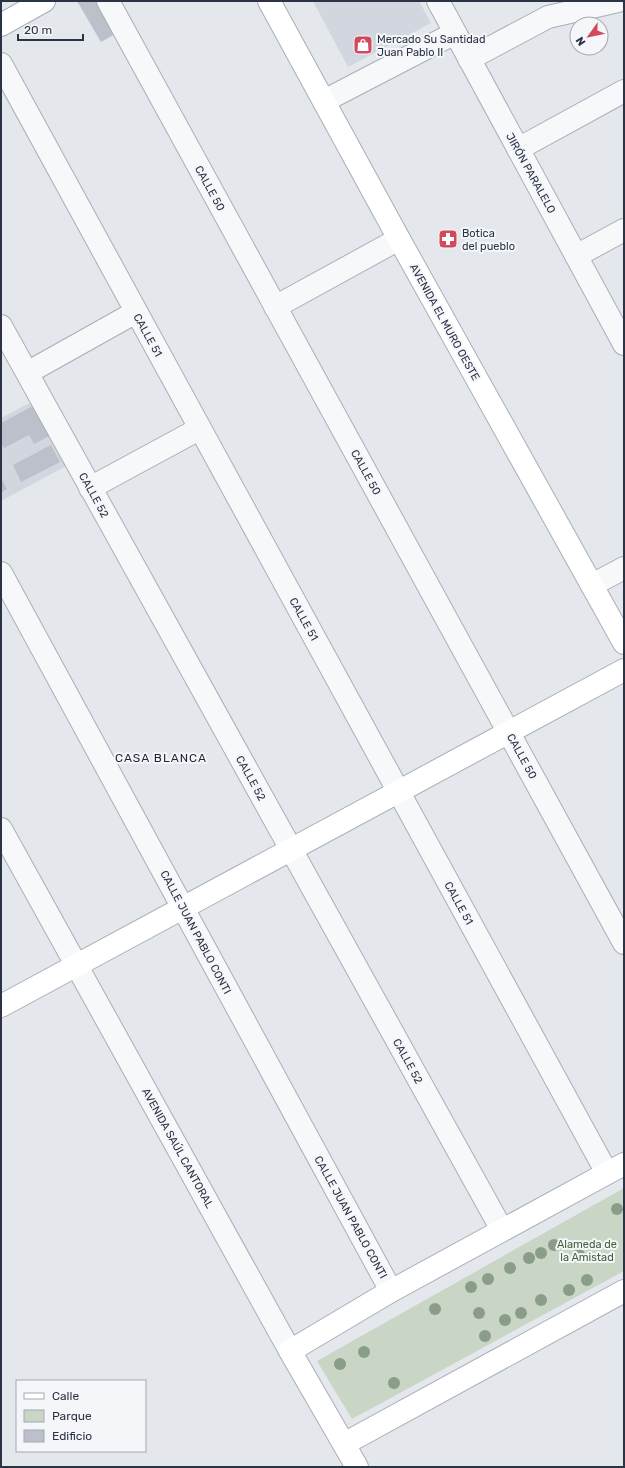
<svg xmlns="http://www.w3.org/2000/svg" width="625" height="1468" viewBox="0 0 625 1468" font-family="Rubik,sans-serif">
	<style>
		.built { fill: #d2d6de }
		.green { fill: #c9d6c5 }
		.building { fill: #bbc0ca }
		.lines { fill: none; stroke-linecap: round; stroke-linejoin: round }
		.street-casing { stroke: #a9aeb7; stroke-width: 24 }
		.secondary-casing { stroke: #a9aeb7; stroke-width: 24 }
		.street { stroke: #f7f8fa; stroke-width: 22 }
		.secondary { stroke: #fff; stroke-width: 22 }
		.tree { fill: #899d89 }
		.labels { text-anchor: middle; stroke-width: 4; stroke-linejoin: round; paint-order: stroke }
		.poi-label { font-size: 11px; fill: #2b3445; stroke: #f4f6f9; text-anchor: start }
		.street-label { font-size: 11px; fill: #2b3445; stroke: #f4f6f9 }
		.park-label { font-size: 11px; fill: #3f6138; stroke: #f4f6f9 }
		.neighbourhood-label { font-size: 12px; letter-spacing: 1px; fill: #1d2536; stroke: #f4f6f9 }
	</style>
	<rect width="100%" height="100%" fill="#e4e7ec"/>
	<path class="built" d="M313,1H419L431,23L348,67Z
		M35,400L70,464L1,501V418Z"/>
	<path class="green" d="M624,1188V1271L352,1419L317,1361Z"/>
	<path class="building" d="M77,1H98L117,33L101,42Z
		M33,406L49,436L34,444L29,435L4,448L1,443V423Z
		M51,445L60,462L21,482L13,465Z
		M1,478L7,489L1,493Z"/>
	<g class="lines">
		<defs>
			<path id="street" d="M108,1L624,943
				M438,1L624,344
				M469,59L548,17L618,1
				M1,64L607,1173
				M324,101L455,33
				M518,149L624,91
				M576,256L624,230
				M275,307L399,239
				M1,326L502,1230
				M27,373L136,312
				M90,488L199,429
				M1,573L391,1291
				M592,585L624,568
				M1,829L290,1351"/>
			<path id="secondary" d="M269,1L399,239L624,643
				M1,25L44,1
				M1,1006L624,670
				M344,1444L624,1291
				M357,1467L290,1351L391,1291L624,1164"/>
		</defs>
		<use href="#street" class="street-casing"/>
		<use href="#secondary" class="secondary-casing"/>
		<use href="#street" class="street"/>
		<use href="#secondary" class="secondary"/>
	</g>
	<g class="tree">
		<circle cx="617" cy="1209" r="6"/>
		<circle cx="554" cy="1245" r="6"/>
		<circle cx="541" cy="1253" r="6"/>
		<circle cx="579" cy="1255" r="6"/>
		<circle cx="529" cy="1258" r="6"/>
		<circle cx="510" cy="1268" r="6"/>
		<circle cx="488" cy="1279" r="6"/>
		<circle cx="587" cy="1280" r="6"/>
		<circle cx="471" cy="1287" r="6"/>
		<circle cx="569" cy="1290" r="6"/>
		<circle cx="541" cy="1300" r="6"/>
		<circle cx="435" cy="1309" r="6"/>
		<circle cx="479" cy="1313" r="6"/>
		<circle cx="521" cy="1313" r="6"/>
		<circle cx="505" cy="1320" r="6"/>
		<circle cx="485" cy="1336" r="6"/>
		<circle cx="364" cy="1352" r="6"/>
		<circle cx="340" cy="1364" r="6"/>
		<circle cx="394" cy="1383" r="6"/>
	</g>
	<defs>
		<symbol id="shop-square" viewBox="-11 -11 22 22"><rect x="-9" y="-9" width="18" height="18" rx="4" fill="#d1495b" stroke="#f4f6f9"/><path d="M-5-2.5h2.3a2.7 3.5 0 0 1 5.4 0H5L5.5 6h-11ZM-1.5-2.5h3a1.5 2.3 0 0 0-3 0Z" fill="#fff"/></symbol>
		<symbol id="pharmacy-square" viewBox="-11 -11 22 22"><rect x="-9" y="-9" width="18" height="18" rx="4" fill="#d1495b" stroke="#f4f6f9"/><path d="M-2-6h4v4h4v4h-4v4h-4v-4h-4v-4h4Z" fill="#fff"/></symbol>
	</defs>
	<g fill-rule="evenodd">
		<use href="#shop-square" x="352" y="34" width="22" height="22"/>
		<use href="#pharmacy-square" x="437" y="228" width="22" height="22"/>
	</g>
	<g class="labels">
		<g class="poi-label">
			<text x="377" y="43">Mercado Su Santidad<tspan x="377" dy="13">Juan Pablo II</tspan></text>
			<text x="462" y="237">Botica<tspan x="462" dy="13">del pueblo</tspan></text>
		</g>
		<g class="street-label">
			<text transform="translate(531 173) rotate(61)" y="4">JIRÓN PARALELO</text>
			<text transform="translate(210 188) rotate(61)" y="4">CALLE 50</text>
			<text transform="translate(445 322) rotate(61)" y="4">AVENIDA EL MURO OESTE</text>
			<text transform="translate(148 335) rotate(61)" y="4">CALLE 51</text>
			<text transform="translate(366 472) rotate(61)" y="4">CALLE 50</text>
			<text transform="translate(94 495) rotate(61)" y="4">CALLE 52</text>
			<text transform="translate(304 619) rotate(61)" y="4">CALLE 51</text>
			<text transform="translate(522 756) rotate(61)" y="4">CALLE 50</text>
			<text transform="translate(251 778) rotate(61)" y="4">CALLE 52</text>
			<text transform="translate(459 903) rotate(61)" y="4">CALLE 51</text>
			<text transform="translate(196 932) rotate(62)" y="4">CALLE JUAN PABLO CONTI</text>
			<text transform="translate(408 1061) rotate(61)" y="4">CALLE 52</text>
			<text transform="translate(178 1148) rotate(61)" y="4">AVENIDA SAÚL CANTORAL</text>
			<text transform="translate(351 1217) rotate(61)" y="4">CALLE JUAN PABLO CONTI</text>
		</g>
		<g class="park-label">
			<text x="587" y="1248">Alameda de<tspan x="587" dy="13">la Amistad</tspan></text>
		</g>
		<g class="neighbourhood-label">
			<text x="161" y="762">CASA BLANCA</text>
		</g>
	</g>
	<rect width="625" height="1468" fill="none" stroke="#2b3445" stroke-width="4"/>
	<rect x="16" y="1380" width="130" height="72" fill="#f4f6f9" stroke="#a4a8b1"/>
	<rect x="24" y="1393" width="20" height="6" fill="#ffffff" stroke="#a4a8b1"/>
	<text x="52" y="1400" font-size="12" fill="#2b3445">Calle</text>
	<rect x="24" y="1410" width="20" height="12" fill="#c9d6c5" stroke="#a4a8b1"/>
	<text x="52" y="1420" font-size="12" fill="#2b3445">Parque</text>
	<rect x="24" y="1430" width="20" height="12" fill="#bbc0ca" stroke="#a4a8b1"/>
	<text x="52" y="1440" font-size="12" fill="#2b3445">Edificio</text>
	<g transform="translate(589 36) rotate(237)"><circle r="19" fill="#f4f6f9" stroke="#a4a8b1"/>
	<path d="M0-3L7 15L0 10L-7 15Z" fill="#d1495b"/>
	<text y="-6" font-size="11" font-weight="bold" text-anchor="middle" fill="#2b3445">N</text>
	</g>
	<path d="M18 34v6h65v-6" fill="none" stroke="#2b3445" stroke-width="2"/>
	<text x="24" y="34" font-size="12" fill="#2b3445" stroke="#f4f6f9" stroke-width="3" paint-order="stroke">20 m</text>
</svg>
